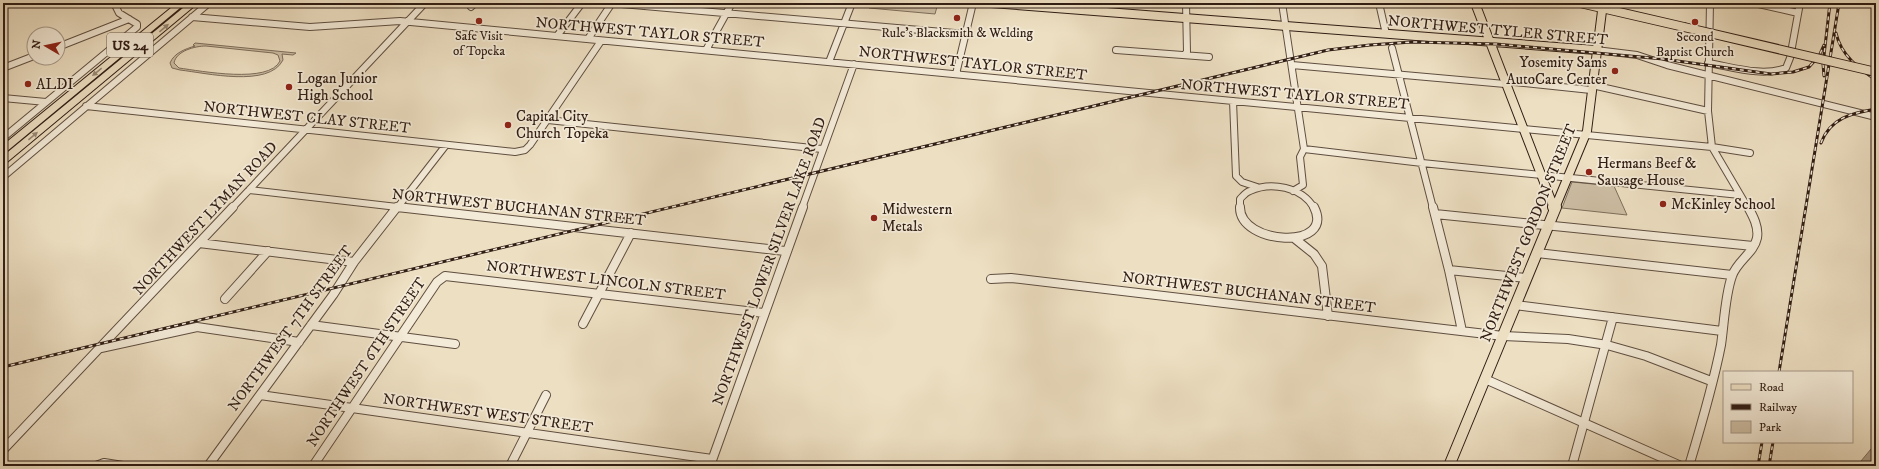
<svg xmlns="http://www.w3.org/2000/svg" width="1879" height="469" viewBox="0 0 1879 469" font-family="'IM FELL DW Pica',serif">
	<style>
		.green { fill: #cdbea4; stroke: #7e6e5c; fill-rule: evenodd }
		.water { fill: #ad9d87; stroke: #7b6a59 }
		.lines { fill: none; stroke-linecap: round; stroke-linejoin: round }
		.minor-far1-casing { stroke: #5f4e40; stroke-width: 8 }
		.minor-casing { stroke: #5f4e40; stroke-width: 10 }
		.major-far1-casing { stroke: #301d14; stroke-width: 10 }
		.major-casing { stroke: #301d14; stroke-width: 12 }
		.highway-casing { stroke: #301d14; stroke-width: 2 }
		.minor-far1 { stroke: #f3ead7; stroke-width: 6 }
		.minor { stroke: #f3ead7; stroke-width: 8 }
		.major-far1 { stroke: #eddfc2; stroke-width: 8 }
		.major { stroke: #eddfc2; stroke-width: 10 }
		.highway { fill: #eddfc2; fill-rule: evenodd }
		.rail-casing { stroke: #301d14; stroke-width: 3 }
		.rail { stroke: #f3ead7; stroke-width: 1.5; stroke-dasharray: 4; stroke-linecap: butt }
		.major-bridge-casing { stroke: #301d14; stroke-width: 10; stroke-linecap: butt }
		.major-bridge { stroke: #eddfc2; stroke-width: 8 }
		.oneway { fill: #988874 }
		.poi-dot { fill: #8f2418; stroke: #f3ead7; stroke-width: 1.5 }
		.labels { text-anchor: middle; stroke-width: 3.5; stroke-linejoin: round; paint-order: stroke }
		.far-poi-label { font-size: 13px; fill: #301d14; stroke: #f3ead7 }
		.shield { fill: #f3ead7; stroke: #6a5a4e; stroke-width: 1 }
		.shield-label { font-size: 14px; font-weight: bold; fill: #301d14 }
		.street-label { font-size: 15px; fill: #301d14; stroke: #f3ead7 }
		.poi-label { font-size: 15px; fill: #301d14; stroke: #f3ead7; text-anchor: start }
	</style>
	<rect width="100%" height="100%" fill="#eddfc2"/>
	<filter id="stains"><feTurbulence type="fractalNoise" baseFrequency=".005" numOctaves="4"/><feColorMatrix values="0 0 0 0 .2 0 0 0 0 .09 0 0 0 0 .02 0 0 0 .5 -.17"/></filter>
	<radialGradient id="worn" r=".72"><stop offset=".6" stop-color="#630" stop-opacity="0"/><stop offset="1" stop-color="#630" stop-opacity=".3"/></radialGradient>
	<path class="green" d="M871,3H938L935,14L869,8Z
		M195,43L296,53L293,55L282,54L283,60C269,88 206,73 180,70L172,68L170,63C174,53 185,49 195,46L193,45ZM206,46L273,53L278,55L280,61C269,84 201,71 179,68L174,63C176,51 195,46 206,46Z
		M1572,182L1614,186L1627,215L1562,208Z"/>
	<path class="water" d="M1876,443V466H1860L1861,461Z"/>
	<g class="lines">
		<defs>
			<path id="minor-far1" d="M610,3L966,34
				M1282,3L1304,149L1300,157L1303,185L1293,191
				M1379,3L1386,34
				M1710,3L1708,111L1712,147L1748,208
				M1754,3L1798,13
				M471,7L475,3
				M192,17L310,27L400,21L1712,147L1750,153
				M557,36L582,3
				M588,39L612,3
				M58,47L129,19
				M1392,48L1433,208
				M706,50L732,3
				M1116,50L1209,57
				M1596,50L1637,55L1667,65L1876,117
				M1185,54L1187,52L1186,3
				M829,62L852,3
				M1708,63C1733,67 1762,77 1786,68L1790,58L1800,3
				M1292,65L1505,84
				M3,68L34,56
				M956,74L973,3
				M1504,81L1591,90
				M1592,85L1708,111
				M3,98L46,102
				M1233,101L1236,176L1242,182L1257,187
				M86,106L515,152L525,150L530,145L601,41
				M548,120L822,149
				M3,138L137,27V24L119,13L114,3
				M1304,149L1422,163L1740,195
				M3,177L209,3
				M249,190L406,208
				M232,208L425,3
				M397,208L446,145
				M802,208L854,64
				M1240,208V199C1243,196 1246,192 1250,191C1271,181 1302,187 1314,208"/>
			<path id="minor" d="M397,207L785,251
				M1240,207C1239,245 1336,251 1314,207
				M1433,207L1449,270L1462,331
				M1435,214L1753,246
				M1294,238L1314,254L1322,266L1328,316
				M199,243L354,262
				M1537,253L1732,275
				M1449,270L1526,278
				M991,279L1011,278L1503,336L1568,339L1607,345L1646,356L1711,381
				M225,299L268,251
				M1515,305L1722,331
				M583,324L631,233
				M311,325L455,344
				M101,348L197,327L299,342
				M1485,379L1681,466
				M260,395L712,459
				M3,450L233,207
				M96,466L104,463L123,466
				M208,466L333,295L354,262L397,207
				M313,466L437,282L445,276L764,313
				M510,466L546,395
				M710,466L803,207
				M1572,466L1613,317
				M1689,466C1701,426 1713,386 1721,345C1724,325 1725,295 1732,276C1737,261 1754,253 1757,238C1759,227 1753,216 1748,207"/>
			<path id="major-far1" d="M991,3L1596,50
				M1475,3L1554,208
				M1580,3L1684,27
				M1555,208L1587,131L1603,3"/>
			<path id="major" d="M1553,207L1554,209
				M1449,466L1556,207"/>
			<path id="highway" d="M177,3H186L6,152L3,153V145Z
				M189,3H198L6,163L3,164V156Z"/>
		</defs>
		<use href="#minor-far1" class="minor-far1-casing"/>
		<use href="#minor" class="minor-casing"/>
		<use href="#major-far1" class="major-far1-casing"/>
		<use href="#major" class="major-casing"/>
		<use href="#highway" class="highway-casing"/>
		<use href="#minor-far1" class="minor-far1"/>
		<use href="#minor" class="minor"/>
		<use href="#major-far1" class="major-far1"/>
		<use href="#major" class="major"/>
		<use href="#highway" class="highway"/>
		<defs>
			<path id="rail" d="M1836,33C1841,55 1858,68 1876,80
				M1824,76L1823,64L1830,3
				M1821,143C1830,118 1852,113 1876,109
				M3,367L1328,50L1370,45L1412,42L1496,44L1663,59L1771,74L1793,72L1809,67L1819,56L1824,45
				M1779,372L1839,3
				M1758,466L1762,442
				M1769,466L1773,442"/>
		</defs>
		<use href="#rail" class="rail-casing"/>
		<use href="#rail" class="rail"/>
		<defs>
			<path id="major-bridge" d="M1684,27L1876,72"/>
		</defs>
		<use href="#major-bridge" class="major-bridge-casing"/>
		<use href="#major-bridge" class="major-bridge"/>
	</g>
	<defs><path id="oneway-solid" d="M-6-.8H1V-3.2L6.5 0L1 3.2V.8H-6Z"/></defs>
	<g class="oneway">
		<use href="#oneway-solid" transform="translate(164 28) rotate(-40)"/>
		<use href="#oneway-solid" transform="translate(97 72) rotate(141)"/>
		<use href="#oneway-solid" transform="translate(33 136) rotate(-40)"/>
	</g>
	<g class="poi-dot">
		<circle cx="957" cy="18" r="4"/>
		<circle cx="479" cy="21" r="4"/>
		<circle cx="1695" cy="22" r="4"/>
		<circle cx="1615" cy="71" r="4"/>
		<circle cx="28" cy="84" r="4"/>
		<circle cx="289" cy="87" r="4"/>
		<circle cx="508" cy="125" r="4"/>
		<circle cx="1589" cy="172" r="4"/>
		<circle cx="1663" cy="204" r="4"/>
		<circle cx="874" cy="218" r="4"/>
	</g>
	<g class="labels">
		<g class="far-poi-label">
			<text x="957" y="37">Rule's Blacksmith &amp; Welding</text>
			<text x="479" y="40">Safe Visit<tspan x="479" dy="15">of Topeka</tspan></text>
			<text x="1695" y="41">Second<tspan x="1695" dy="15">Baptist Church</tspan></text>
		</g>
		<rect class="shield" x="107" y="33" width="46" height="24" rx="3"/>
		<g class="shield-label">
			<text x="130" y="50">US 24</text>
		</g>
		<g class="street-label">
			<text transform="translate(1498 30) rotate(5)" y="5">NORTHWEST TYLER STREET</text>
			<text transform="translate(650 32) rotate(5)" y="5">NORTHWEST TAYLOR STREET</text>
			<text transform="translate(973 63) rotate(6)" y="5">NORTHWEST TAYLOR STREET</text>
			<text transform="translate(1295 94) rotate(5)" y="5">NORTHWEST TAYLOR STREET</text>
			<text transform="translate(307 117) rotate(6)" y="5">NORTHWEST CLAY STREET</text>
			<text transform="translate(519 207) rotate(6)" y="5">NORTHWEST BUCHANAN STREET</text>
			<text transform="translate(205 218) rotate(-47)" y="5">NORTHWEST LYMAN ROAD</text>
			<text transform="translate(1528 233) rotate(-68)" y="5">NORTHWEST GORDON STREET</text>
			<text transform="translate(769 261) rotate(-70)" y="5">NORTHWEST LOWER SILVER LAKE ROAD</text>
			<text transform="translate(606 280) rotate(7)" y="5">NORTHWEST LINCOLN STREET</text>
			<text transform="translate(1249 292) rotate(7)" y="5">NORTHWEST BUCHANAN STREET</text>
			<text transform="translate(290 328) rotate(-54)" y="5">NORTHWEST 7TH STREET</text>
			<text transform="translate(366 362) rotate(-56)" y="5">NORTHWEST 6TH STREET</text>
			<text transform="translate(488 413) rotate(8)" y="5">NORTHWEST WEST STREET</text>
		</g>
		<g class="poi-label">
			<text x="1607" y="67" text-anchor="end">Yosemity Sams<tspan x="1607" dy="17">AutoCare Center</tspan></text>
			<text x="297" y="83">Logan Junior<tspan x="297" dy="17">High School</tspan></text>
			<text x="36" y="89">ALDI</text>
			<text x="516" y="121">Capital City<tspan x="516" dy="17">Church Topeka</tspan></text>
			<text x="1597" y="168">Hermans Beef &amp;<tspan x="1597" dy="17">Sausage House</tspan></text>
			<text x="1671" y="209">McKinley School</text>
			<text x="882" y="214">Midwestern<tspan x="882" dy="17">Metals</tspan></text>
		</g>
	</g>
	<rect width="1879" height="469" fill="none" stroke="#eddfc2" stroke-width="16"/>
	<rect x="4" y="4" width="1871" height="461" fill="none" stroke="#301d14" stroke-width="2"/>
	<rect x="8" y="8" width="1863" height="453" fill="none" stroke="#301d14"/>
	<rect x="1723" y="371" width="130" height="72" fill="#f3ead7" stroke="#a59889"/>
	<rect x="1731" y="384" width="20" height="6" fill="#eddfc2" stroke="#a59889"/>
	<text x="1759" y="391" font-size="12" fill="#301d14">Road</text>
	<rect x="1731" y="404" width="20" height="6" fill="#301d14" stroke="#a59889"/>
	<text x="1759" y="411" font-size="12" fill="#301d14">Railway</text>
	<rect x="1731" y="421" width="20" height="12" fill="#cdbea4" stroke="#a59889"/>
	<text x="1759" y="431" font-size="12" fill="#301d14">Park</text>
	<g transform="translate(46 46) rotate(279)"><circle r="19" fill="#f3ead7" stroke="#a59889"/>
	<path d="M0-3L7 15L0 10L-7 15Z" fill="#8f2418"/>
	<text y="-6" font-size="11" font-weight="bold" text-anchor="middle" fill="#301d14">N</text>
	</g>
	<rect width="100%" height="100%" filter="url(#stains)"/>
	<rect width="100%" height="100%" fill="url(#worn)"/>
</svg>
